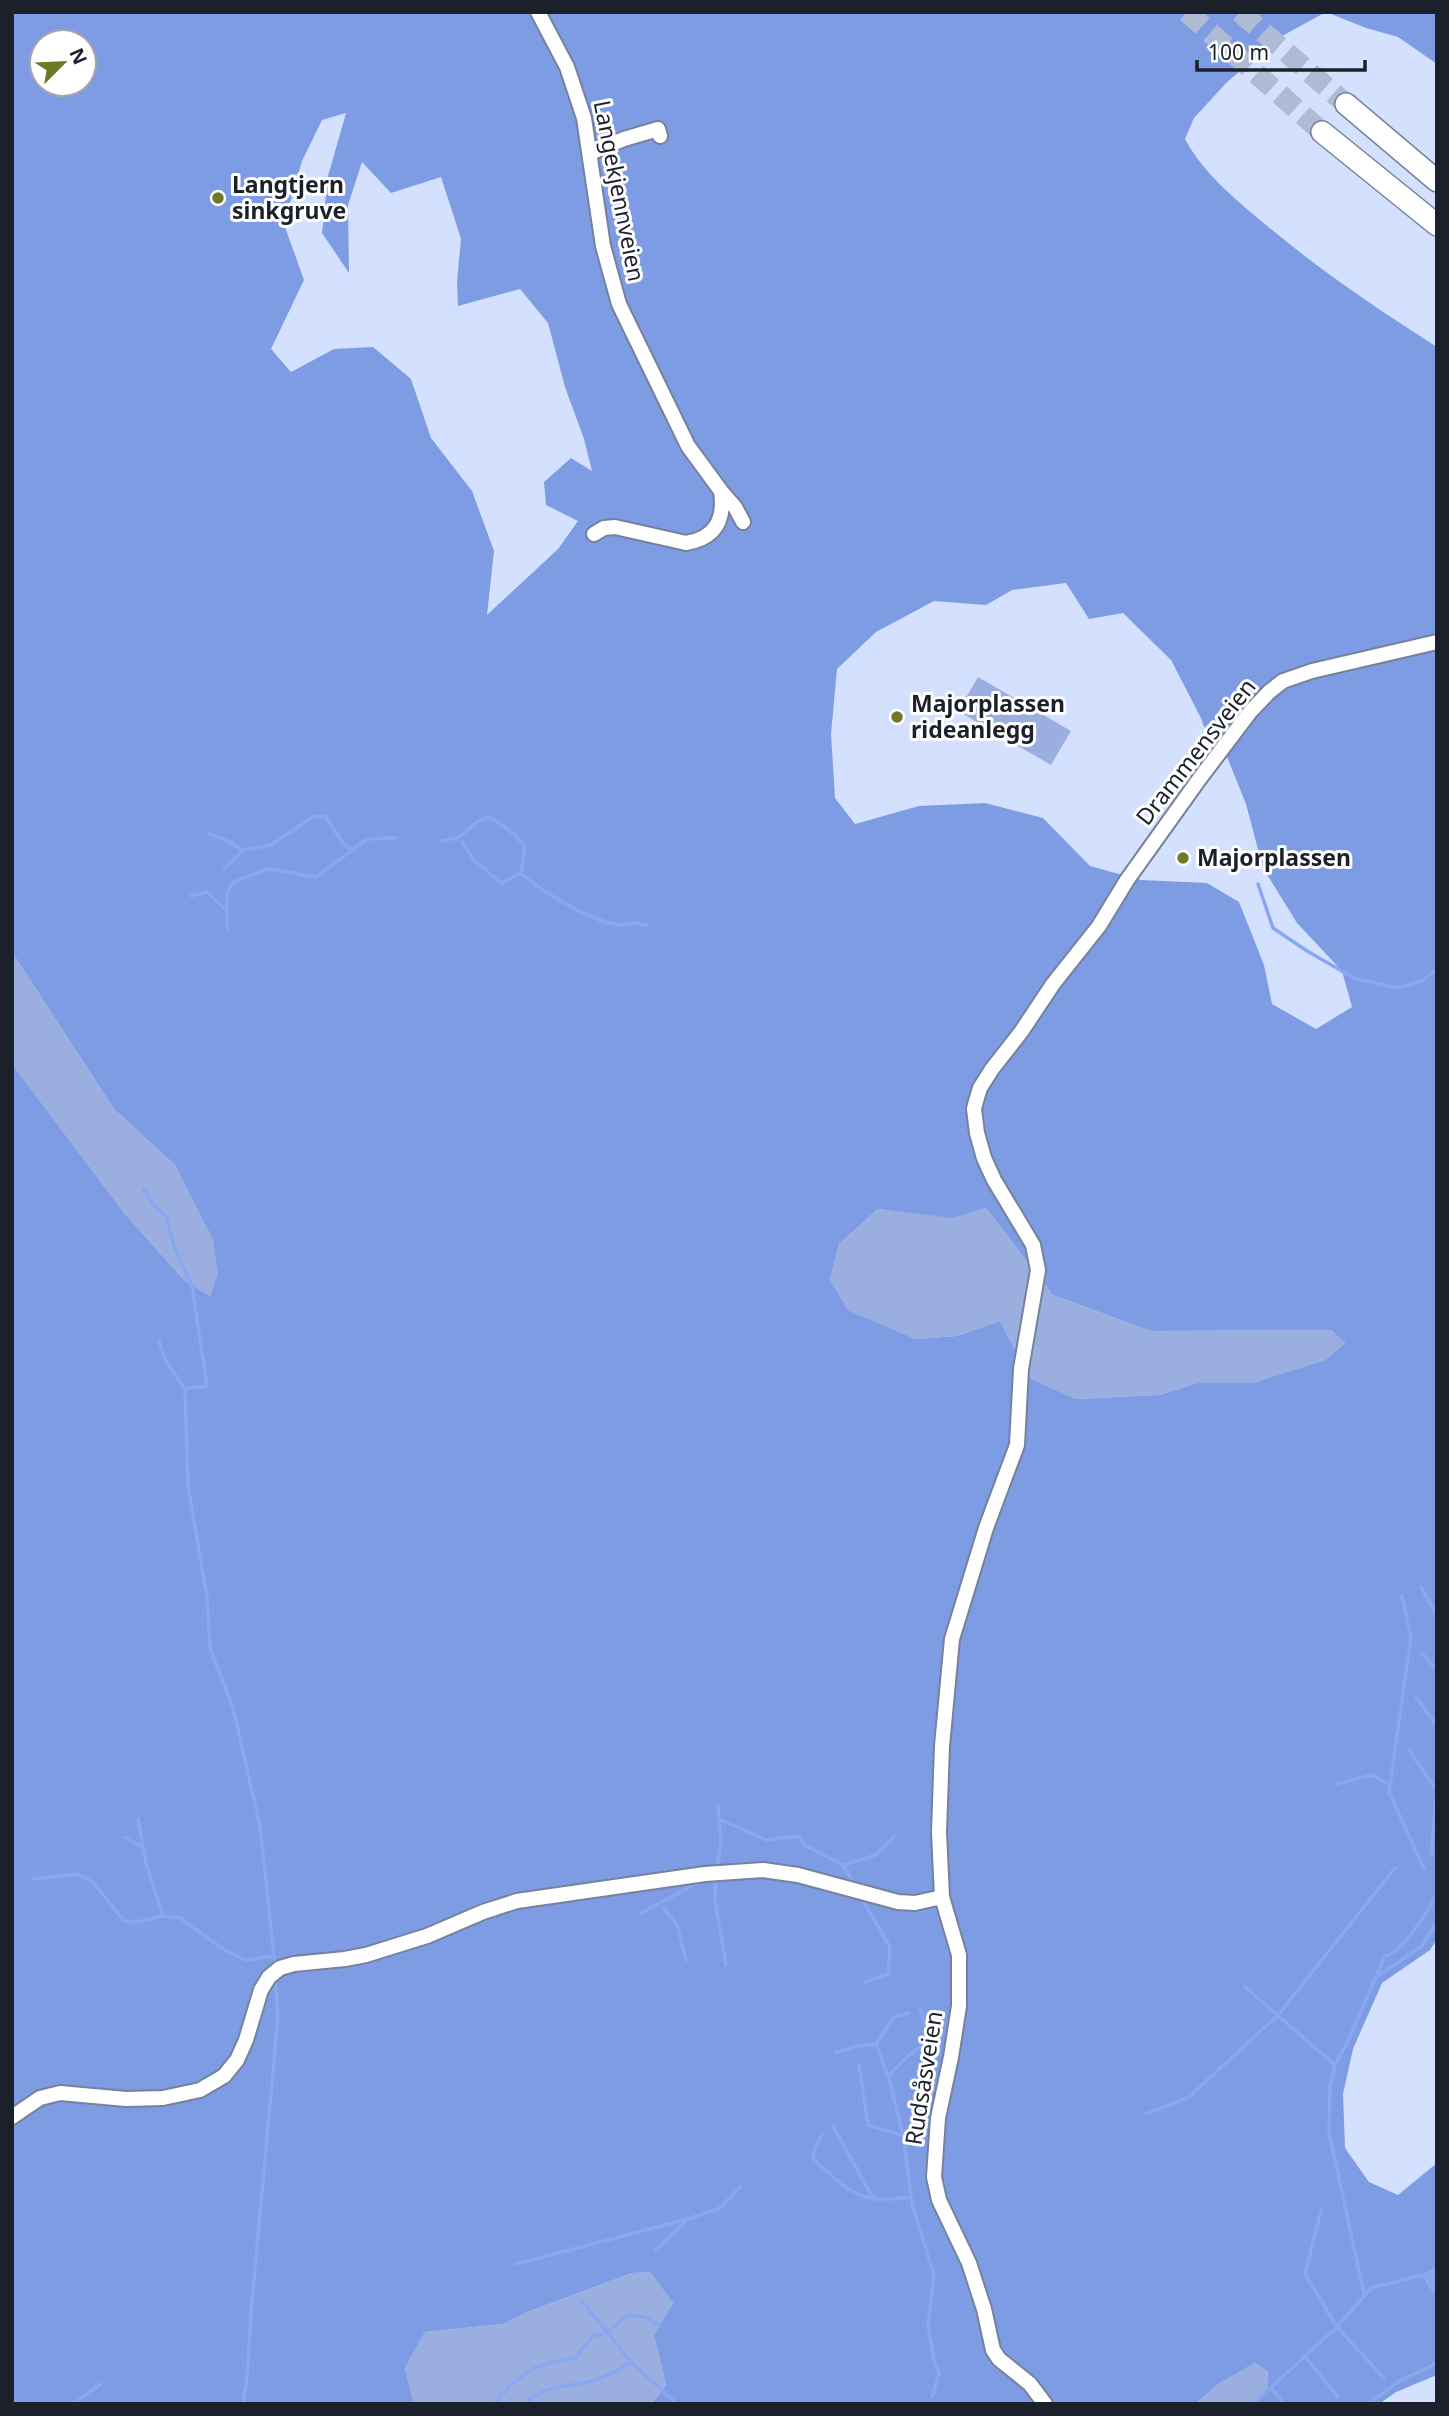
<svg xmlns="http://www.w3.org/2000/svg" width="1449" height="2416" viewBox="0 0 1449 2416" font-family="'Noto Sans',sans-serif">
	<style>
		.green { fill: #9aafdf }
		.forest { fill: #7e9ce4; fill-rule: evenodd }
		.water { fill: #89a7f0 }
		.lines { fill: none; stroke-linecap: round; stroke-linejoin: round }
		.stream { stroke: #89a7f0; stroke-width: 3.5 }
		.highway-tunnel { stroke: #afbad4; stroke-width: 21; stroke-dasharray: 21 10; stroke-linecap: butt }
		.minor-casing { stroke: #76829c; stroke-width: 18 }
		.highway-casing { stroke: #76829c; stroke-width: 24 }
		.minor { stroke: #fff; stroke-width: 14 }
		.highway { stroke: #fff; stroke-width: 21 }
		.poi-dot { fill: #707a26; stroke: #fff; stroke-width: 2.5 }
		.labels { text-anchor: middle; stroke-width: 6; stroke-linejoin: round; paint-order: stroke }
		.poi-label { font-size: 23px; font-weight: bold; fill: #1b202a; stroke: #fff; text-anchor: start }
		.street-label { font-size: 23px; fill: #1b202a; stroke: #fff }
	</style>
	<rect width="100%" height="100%" fill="#d4e1fe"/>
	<path class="green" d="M978,677L1071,731L1051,765L958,711Z
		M12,952L114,1109L175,1165L213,1240L219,1274L210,1296L184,1280L125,1214L12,1064Z
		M986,1208L1053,1295L1151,1331L1331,1330L1345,1343L1325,1360L1252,1383H1197L1160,1395L1076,1399L1030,1378L1000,1321L957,1336L916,1339L848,1310L830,1279L839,1244L878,1209L952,1217Z
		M650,2272L673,2303L654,2335L666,2385L652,2404H414L405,2368L425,2332L503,2324L530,2311L632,2273Z
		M1255,2363L1268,2372L1267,2391L1252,2404H1195L1218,2384Z"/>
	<path class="forest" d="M12,12H1326L1282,36L1227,82L1194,118L1185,139C1204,174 1235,199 1266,225C1321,271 1376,308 1437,347V1939L1430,1950L1382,1983L1353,2049L1343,2094L1345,2148L1369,2182L1398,2195L1437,2163V2267L1422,2275L1431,2289L1437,2292V2375L1396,2392L1379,2404H1252L1267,2391L1268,2372L1255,2363L1218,2384L1195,2404H652L666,2385L654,2335L673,2303L650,2272L632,2273L530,2311L503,2324L425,2332L405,2368L414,2404H12V1064L125,1214L184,1280L210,1296L218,1274L213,1240L175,1165L114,1109L12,952ZM42,42H84V84H42ZM346,113L328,176L322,233L349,273L348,205L362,162L391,193L441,177L461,239L457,281L458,306L520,289L548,323L565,387L584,439L592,471L571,458L544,482L546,505L578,521L558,549L487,615L494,551L472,491L431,438L411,379L373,347L334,349L291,372L271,349L304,280L284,224L302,161L322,120ZM1066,583L1089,619L1123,613L1171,660L1202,720L1203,725L1216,744L1221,742L1246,804L1263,868L1297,923L1342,971L1352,1007L1316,1029L1272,1004L1264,965L1239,902L1207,883L1141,880L1090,866L1043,818L985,803L919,806L855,824L835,798L831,734L837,669L876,632L934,601L986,605L1012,590ZM986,1208L1053,1295L1151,1331L1331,1330L1345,1343L1325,1360L1252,1383H1197L1160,1395L1076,1399L1030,1378L1000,1321L957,1336L916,1339L848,1310L830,1279L839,1244L878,1209L952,1218Z
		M1326,12H1437V64L1398,37L1366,28Z"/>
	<path class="water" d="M1437,2267V2292L1431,2289L1422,2275Z"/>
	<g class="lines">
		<path class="stream" d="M210,834L228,841L242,850
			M442,841L459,837L477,822L490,817L514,834L525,846L521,873
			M462,842L474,860L501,883L521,873C543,892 585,918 614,924C626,927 629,920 646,925
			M224,869L243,850L271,845L313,817L325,816L345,846L353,850
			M1258,884L1273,928L1307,951L1356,979L1398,988L1422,981L1437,969
			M191,896L207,892L226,910
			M227,929V893L233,882L268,869L316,877L367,839L396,838
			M143,1189L154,1206L166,1216L175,1249L192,1286L207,1386L185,1389L188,1486L207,1597L210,1648L233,1708L260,1826L275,1965
			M159,1341L165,1360L185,1389
			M1421,1587L1437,1616
			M1402,1596L1411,1637L1389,1792L1424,1869
			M1422,1653L1437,1671
			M1416,1697L1437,1726
			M1409,1750L1435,1788
			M1336,1784L1372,1775L1390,1785
			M138,1819L146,1863L163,1916L180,1918L223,1949L245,1960L274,1956
			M719,1819L766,1840L798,1836L805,1845L843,1865L856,1887
			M125,1837L143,1848
			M1431,1855L1437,1787
			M844,1865L876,1855L895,1836
			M717,1869L721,1842L718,1805
			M716,1877L715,1900L726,1965
			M33,1879L77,1874L93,1882L124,1921L137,1922L163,1916
			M861,1897L890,1947L888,1974L865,1982
			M663,1907L677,1925L686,1960
			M641,1913L701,1881
			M1378,1976L1422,1946L1437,1922
			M1245,1987L1335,2065
			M876,2044L890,2082L903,2135L912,2204L934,2275L928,2325L934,2361L939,2373L932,2397
			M876,2044L894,2017L909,2013
			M835,2053L857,2046L876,2044
			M859,2065L868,2125L902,2135
			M890,2074L908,2056L930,2040L920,2009
			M1146,2114L1189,2097L1278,2015L1395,1868
			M833,2126L874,2200
			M822,2135L815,2148L813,2159C851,2192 857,2205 911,2197
			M1321,2210L1305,2274L1337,2327L1384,2378
			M655,2251L686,2221
			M516,2264L688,2219L720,2208L740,2187
			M1364,2294L1329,2132L1330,2087L1335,2065L1348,2041L1385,1956C1402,1954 1428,1910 1437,1895
			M581,2300L631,2362L677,2404
			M1304,2355L1338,2397
			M1271,2388L1285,2404
			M72,2404L101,2384
			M243,2404L247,2378L251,2312L278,2018L275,1976
			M494,2404C520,2373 534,2363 575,2358L593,2336L606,2333L628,2315L644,2317L660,2325
			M528,2404L530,2399C551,2386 555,2388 578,2384C598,2381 614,2373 631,2362
			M1253,2404L1337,2327L1371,2288L1422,2275
			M1368,2404L1398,2382L1437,2363"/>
		<path class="highway-tunnel" d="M1187,12L1322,132
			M1240,12L1346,104"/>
		<defs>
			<path id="minor" d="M538,12L567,67L584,118L603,246L619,304L688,446L721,491L735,507L743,522
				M590,153L624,139L658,129L660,136
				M594,534L604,528L615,527L686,543C716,538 725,519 721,491
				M12,2117L40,2098L60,2093L126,2099L163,2098L200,2090L224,2076L237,2060L246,2040L261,1990L269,1977L280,1968L294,1964L345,1959L366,1955L427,1936L483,1912L517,1901L705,1874L763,1870L798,1875L898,1902L915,1903L942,1897
				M1045,2404L1030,2384L999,2359L993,2350L984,2309L969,2263L939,2200L934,2177L938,2118L951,2057L959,2006V1955L942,1897L939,1832L942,1746L952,1639L986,1528L1017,1445L1021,1369L1038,1270L1033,1245L994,1180L984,1158L977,1133L974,1109L976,1101L980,1088L992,1069L1021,1032L1053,984L1099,926L1127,880L1200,778L1250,712L1269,692L1283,681L1312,671L1437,642"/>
			<path id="highway" d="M1346,104L1437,181
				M1322,132L1437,225"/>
		</defs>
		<use href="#minor" class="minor-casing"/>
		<use href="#highway" class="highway-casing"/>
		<use href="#minor" class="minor"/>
		<use href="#highway" class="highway"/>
	</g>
	<g class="poi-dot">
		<circle cx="218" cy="198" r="7"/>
		<circle cx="897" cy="717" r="7"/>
		<circle cx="1183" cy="858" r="7"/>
	</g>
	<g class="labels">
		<g class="poi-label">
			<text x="232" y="193">Langtjern<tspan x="232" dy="26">sinkgruve</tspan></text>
			<text x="911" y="712">Majorplassen<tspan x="911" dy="26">rideanlegg</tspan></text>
			<text x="1197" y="866">Majorplassen</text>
		</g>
		<g class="street-label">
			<text transform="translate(619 191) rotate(79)" y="8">Langekjennveien</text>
			<text transform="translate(1196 752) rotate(-52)" y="8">Drammensveien</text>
			<text transform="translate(924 2078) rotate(-81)" y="8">Rudsåsveien</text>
		</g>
	</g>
	<rect width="1449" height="2416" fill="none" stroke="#1b202a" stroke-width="28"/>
	<g transform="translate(63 63) rotate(66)"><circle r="33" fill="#ffffff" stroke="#a4a6aa" stroke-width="2"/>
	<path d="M0-5L12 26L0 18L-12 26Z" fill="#707a26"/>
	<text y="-10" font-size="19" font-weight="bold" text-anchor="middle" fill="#1b202a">N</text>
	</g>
	<path d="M1197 60v10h168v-10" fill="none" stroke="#1b202a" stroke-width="3.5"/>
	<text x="1208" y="60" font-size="21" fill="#1b202a" stroke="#ffffff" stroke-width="5" paint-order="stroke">100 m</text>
</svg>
